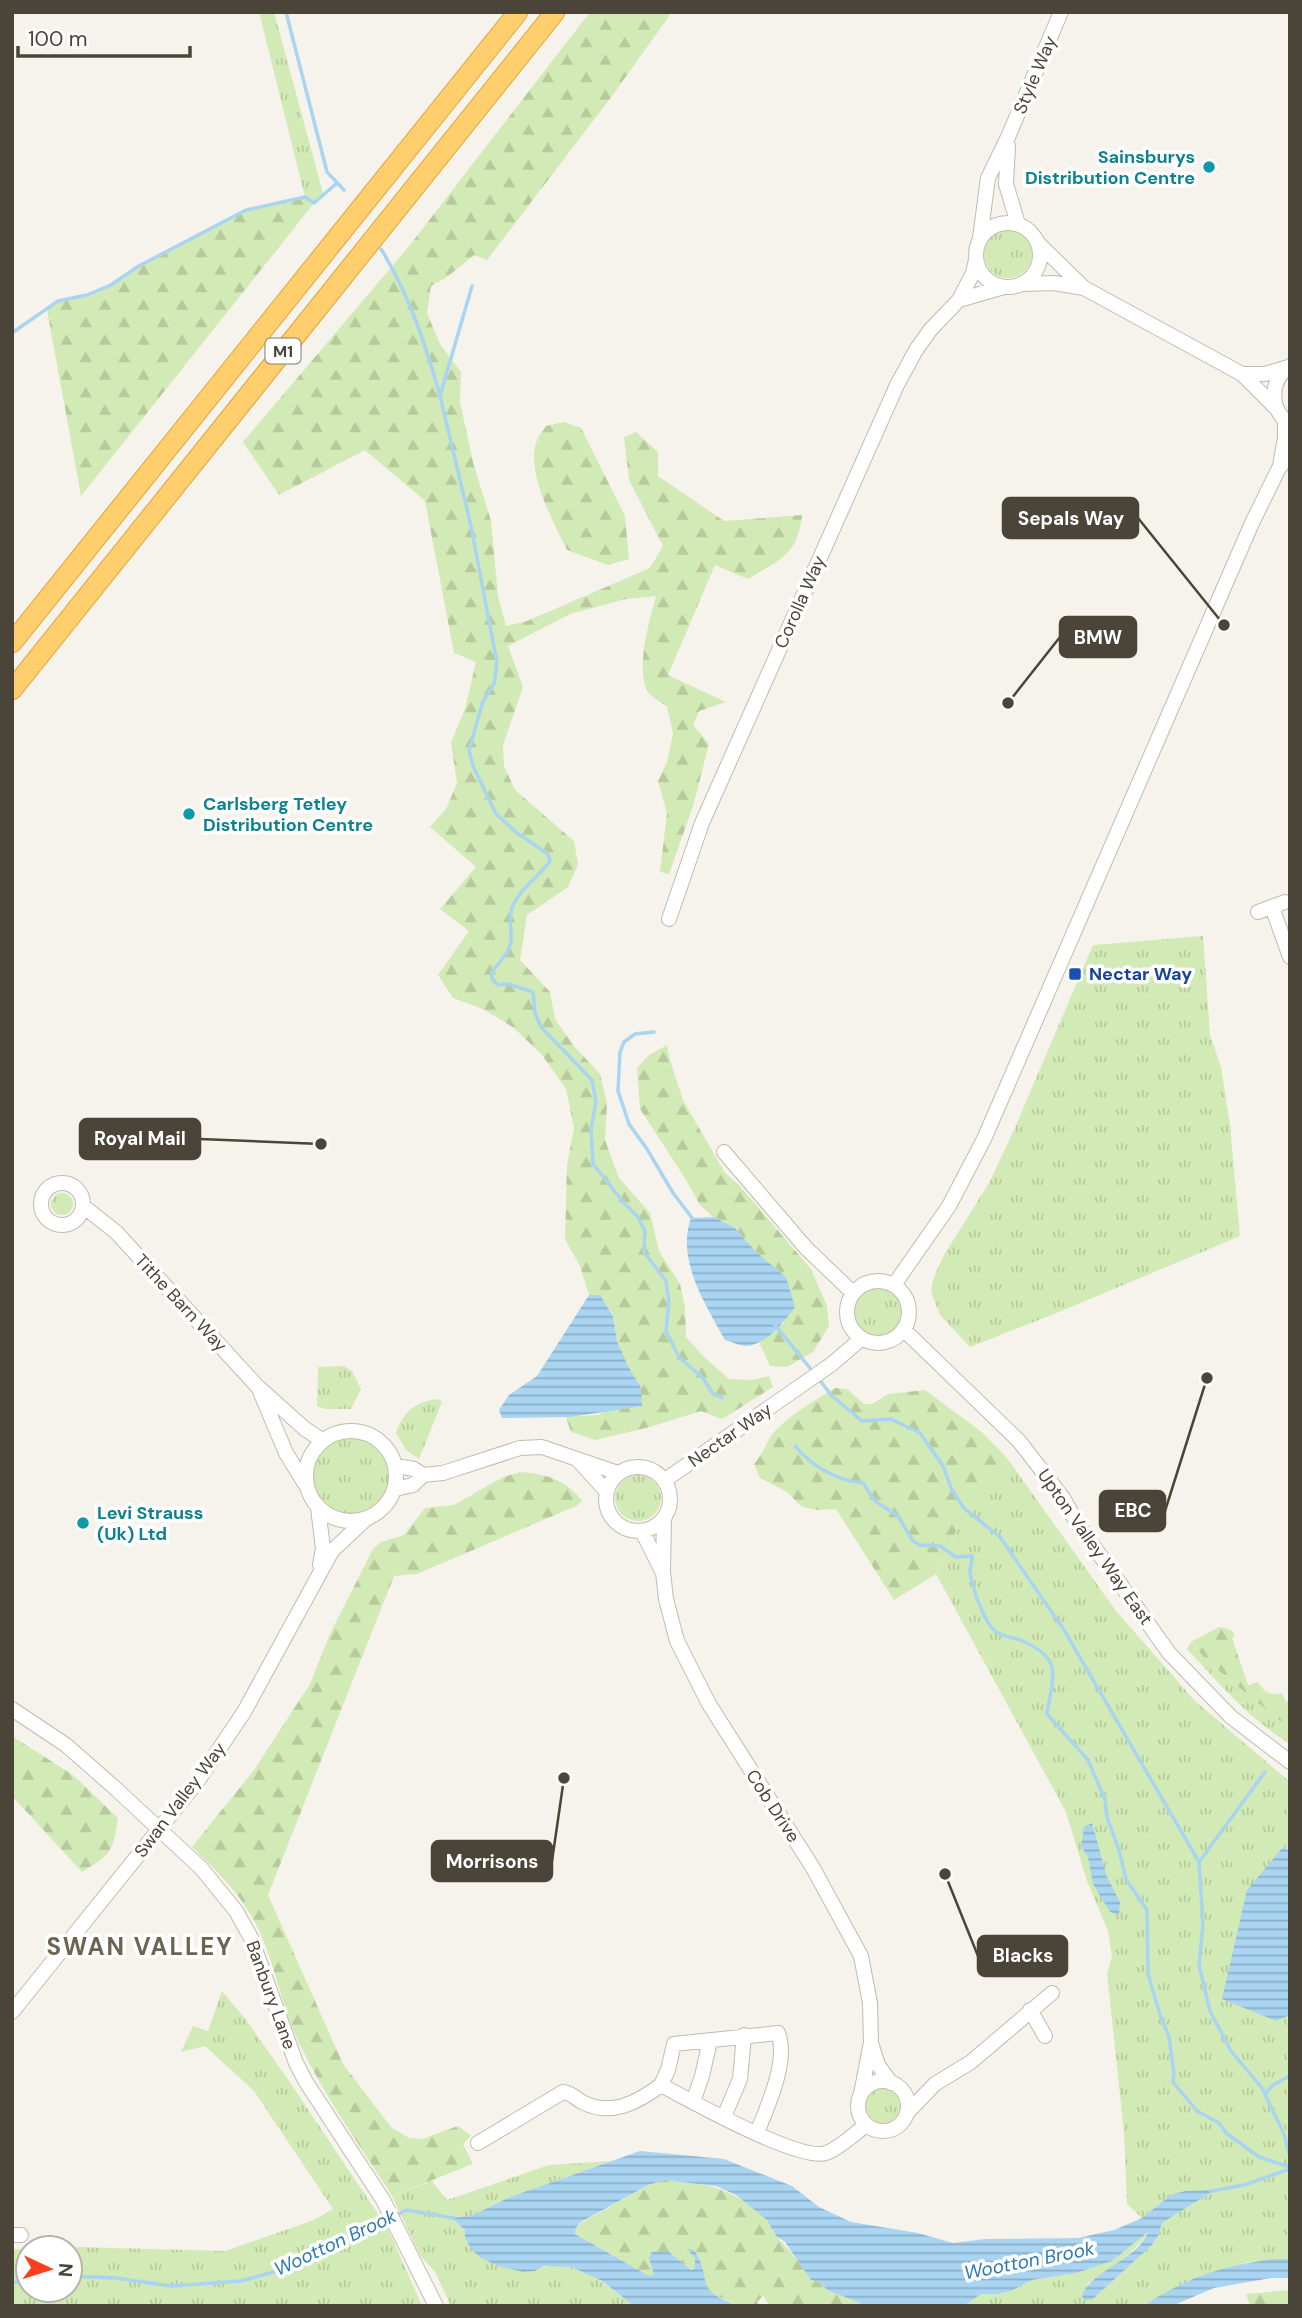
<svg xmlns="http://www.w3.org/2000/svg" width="1302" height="2318" viewBox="0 0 1302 2318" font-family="'DM Sans',sans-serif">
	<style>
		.grass { fill: url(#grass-tufts); fill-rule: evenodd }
		.forest { fill: url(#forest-firs) }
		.water { fill: url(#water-rules) }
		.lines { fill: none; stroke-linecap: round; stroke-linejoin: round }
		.stream { stroke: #a9d4f2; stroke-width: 3.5 }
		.minor-casing { stroke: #c2bbae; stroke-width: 16 }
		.highway-casing { stroke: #e0a43c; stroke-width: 21 }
		.minor { stroke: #fff; stroke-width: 14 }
		.highway { stroke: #ffcf6e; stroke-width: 19 }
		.minor-bridge-casing { stroke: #c2bbae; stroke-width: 16; stroke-linecap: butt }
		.minor-bridge { stroke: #fff; stroke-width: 14 }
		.culture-dot { fill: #0f9aa8; stroke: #fff; stroke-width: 2.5 }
		.transit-dot { fill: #1a4fb4; stroke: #fff; stroke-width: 2.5 }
		.labels { text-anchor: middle; stroke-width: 7; stroke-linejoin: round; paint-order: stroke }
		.shield { fill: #fff; stroke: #817c74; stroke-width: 2 }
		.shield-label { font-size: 16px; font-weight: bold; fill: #4b4439 }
		.street-label { font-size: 18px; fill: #4b4439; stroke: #fff }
		.culture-label { font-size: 18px; font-weight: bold; fill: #0d838f; stroke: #fff; text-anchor: start }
		.transit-label { font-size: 18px; font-weight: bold; fill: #164399; stroke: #fff; text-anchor: start }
		.water-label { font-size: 19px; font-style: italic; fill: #2e7ab2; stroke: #fff }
		.district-label { font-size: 24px; font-weight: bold; letter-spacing: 2px; fill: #6e6250; stroke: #fff }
		.leader { fill: none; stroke: #4b4439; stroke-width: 2.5 }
		.callout-dot { fill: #4b4439; stroke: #fff; stroke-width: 2.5 }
		.callout { fill: #4b4439; stroke: #4b4439; stroke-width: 2.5 }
		.callout-label { font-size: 19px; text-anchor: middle; font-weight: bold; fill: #fff }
	</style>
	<defs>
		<pattern id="grass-tufts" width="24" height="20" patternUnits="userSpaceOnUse" patternTransform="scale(1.75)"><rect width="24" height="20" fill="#d2eab5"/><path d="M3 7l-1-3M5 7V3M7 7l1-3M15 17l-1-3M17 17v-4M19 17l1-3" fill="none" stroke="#b6ca9c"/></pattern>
		<pattern id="forest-firs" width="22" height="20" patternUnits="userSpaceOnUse" patternTransform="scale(1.75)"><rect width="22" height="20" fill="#d2eab5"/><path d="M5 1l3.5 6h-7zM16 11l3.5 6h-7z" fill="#b6ca9c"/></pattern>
		<pattern id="water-rules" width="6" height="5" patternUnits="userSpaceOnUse" patternTransform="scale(1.75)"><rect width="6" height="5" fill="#a9d4f2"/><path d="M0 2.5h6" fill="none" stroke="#8caec5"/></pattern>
	</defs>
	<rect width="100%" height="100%" fill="#f6f3ec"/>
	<path class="grass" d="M259,12H274L323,193L314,203L305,197Z
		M984 254a24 24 0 1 1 48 0a24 24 0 1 1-48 0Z
		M1203,936L1210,1035L1221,1067L1230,1125L1240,1236L1059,1312L970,1347L940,1315L931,1292L933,1279L944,1255L989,1183L1014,1130L1093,945Z
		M51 1204a11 11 0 1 1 22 0a11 11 0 1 1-22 0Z
		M853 1311a25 25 0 1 1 50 0a25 25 0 1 1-50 0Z
		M344,1366L352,1371L361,1389L351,1409H325L317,1406L318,1367Z
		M431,1400L439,1399L442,1402L419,1459L406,1450L396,1433C403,1414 411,1405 431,1400Z
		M313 1476a38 38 0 1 1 76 0a38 38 0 1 1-76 0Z
		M1007,1458L1116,1611L1195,1701L1290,1782V1852L1284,1846L1276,2021L1290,2015V2259L1247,2262L1185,2283L1143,2306H964L981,2294H998L1011,2291L1032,2280L1076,2273L1112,2261L1148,2232V2235L1123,2260L1087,2284L1093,2299L1152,2245L1158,2236L1162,2223L1214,2191L1172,2194L1142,2218L1127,2204L1124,2132L1107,1973L1112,1957L1108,1931L1087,1881L1066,1812L936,1574L958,1527L946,1512Z
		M615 1498a23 23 0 1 1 46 0a23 23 0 1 1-46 0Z
		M1191,1642L1207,1661L1290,1729V1744C1250,1720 1219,1683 1187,1649Z
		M222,1991L246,2020L287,2078L388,2229L422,2306H12V2250L38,2246L225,2251L314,2220L333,2209L254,2091L205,2046L181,2052L193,2026L208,2031ZM70,2248V2290H28V2248Z
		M866 2106a17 17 0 1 1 34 0a17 17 0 1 1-34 0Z
		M611,2161L510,2197L471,2216L453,2219L466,2231L535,2271C569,2251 608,2286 634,2306H451L435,2272L420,2255L392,2196L432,2181L447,2200L549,2165Z"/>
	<path class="forest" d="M590,12H672L612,96L487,260L474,255L447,277L431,286L427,313L440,344L461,372L460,402L473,462L491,521L498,596L506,626L527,621L650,568L663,546L629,480L624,437L636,432L658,452V476L724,521L802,515C798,555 779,560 748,579L715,565L668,675L726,702L699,711L693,725L709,744L693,806L669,874L660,872L667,813L658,781L667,762L673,734L667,706C662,703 653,698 649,693C634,672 650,619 656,596L626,599L570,614L508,646L523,687L503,745L504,766L515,790L574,841L578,864L568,887L527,915L520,960L550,992L555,1019L573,1045L600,1074L607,1104L605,1140L619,1178L650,1213L659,1251L680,1284L685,1308L686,1337L703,1356L729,1379L753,1380L769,1376L773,1387L722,1419L701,1411L650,1427L595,1440L571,1432L566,1417L598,1415L641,1389L628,1367L617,1341L613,1315L600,1296L589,1295L580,1266L565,1239L567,1165L574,1128L566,1089L542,1055L514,1028L483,1009L453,998L438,975L469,931L440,909L476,867L430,827L446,809L457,783L451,743L465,709L476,662L454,653L425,501L365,450L279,495L243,442L410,245Z
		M305,197L314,203L81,496L47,310L58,301L87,295L111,285L137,267L246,210Z
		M564,422L581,428L625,516L629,559L608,565L567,550C553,521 525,472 537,440C539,435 544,430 546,426Z
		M667,1045L669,1057L683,1100L725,1173L738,1184L811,1269L827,1306L829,1326L813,1352L787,1367L770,1366L759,1342L784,1323L786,1277L756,1252L734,1227L713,1217L700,1205L685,1178L640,1109L637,1068L649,1055Z
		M835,1388L847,1389L864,1404H872L888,1394L925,1390L983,1433L1007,1458L947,1512L958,1527L936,1574L894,1600L836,1509L818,1510L802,1507L787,1492L760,1478L754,1464C763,1454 767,1440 775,1431C792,1413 814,1401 835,1388Z
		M521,1472C546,1474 567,1480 582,1501L576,1506L417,1574L394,1576L268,1895L343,2064L391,2127L409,2138L422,2139L458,2126L471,2136L463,2144L473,2164L392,2196C360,2145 324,2096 298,2041C282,2007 276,1969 261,1935C246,1899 220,1874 192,1847L254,1770L310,1684L330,1634L373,1549L381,1542L404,1535L425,1508L454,1505L503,1477Z
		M1219,1627C1227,1628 1232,1629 1235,1636L1232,1638L1248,1685L1258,1682C1264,1692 1270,1696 1282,1693L1286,1702L1290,1701V1729L1207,1661L1191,1642Z
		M12,1736L73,1775L118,1818C113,1851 112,1854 82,1872L12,1796Z
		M665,2180C706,2182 734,2189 765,2218C771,2223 772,2232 777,2237C790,2250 801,2264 811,2280L820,2282L827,2290L860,2303L861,2306H770L763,2296L757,2302L759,2306H738L709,2292L703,2282V2272L695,2258V2268L691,2270L668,2251L649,2258L654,2275L649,2276L575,2234L576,2228L581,2223L648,2185Z
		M1290,2290V2306H1250L1246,2294Z"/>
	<path class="water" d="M713,1217L734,1227L756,1252L786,1277L795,1307C784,1322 767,1344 747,1346C740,1346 732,1342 725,1340C705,1304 676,1259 691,1218Z
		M589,1295H600L613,1316L617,1341L628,1366L641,1388L642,1406L571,1417L502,1418L499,1410L509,1395L537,1376Z
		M1092,1823L1107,1877L1120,1902L1119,1915L1110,1912L1093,1884L1088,1857L1081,1846L1084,1827Z
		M1284,1846L1290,1852V2015L1276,2021L1222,1999L1247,1890Z
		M640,2151L724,2159L792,2186L819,2207L851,2222L918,2233L953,2243L985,2239L1078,2238L1114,2230L1142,2218L1172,2194L1186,2191L1215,2190L1162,2223L1158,2236L1152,2245L1093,2299L1086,2300L1082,2297C1084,2275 1139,2259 1148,2232L1112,2261L1076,2273L1032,2280L1011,2291L998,2294H981L964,2306H861L860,2303L827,2290L820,2282L811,2280L785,2242L776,2236L767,2220L736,2195L716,2186L665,2180L648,2185L581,2222L576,2228L575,2234L649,2276L654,2275L649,2258L652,2252L668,2251L691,2270L695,2268V2258L686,2248L694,2250C715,2283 690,2287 738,2306H634L602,2281L572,2267L544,2266L535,2271L524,2272L501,2267L481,2258L471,2249L465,2237V2230L452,2218L471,2216L510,2197Z
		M1274,2259H1290V2278H1271L1214,2288L1172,2306H1143C1186,2278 1223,2265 1274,2259Z"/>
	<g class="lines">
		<path class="stream" d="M286,12L327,172L344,190
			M381,249C409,294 425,344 440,395
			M472,286L440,396L471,526L497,663L494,684L483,701L469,750L473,766L496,814L517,833L548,854L550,861C538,878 520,887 512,908C508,920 512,929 511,941C509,954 498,963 491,974L493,980L498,985L508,984L533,992L535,1013L541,1027L592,1080L596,1102L591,1129L593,1164L624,1203L638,1217L645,1231L644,1252L666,1281L669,1302L666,1331L679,1357L703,1378L713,1394L722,1397
			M12,333L58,301L87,295L111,285L137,267L246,210L305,197L314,203L337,183
			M654,1032L635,1034L624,1042L620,1052L618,1091L629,1124L647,1149L673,1193L693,1219
			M775,1325L814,1373
			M819,1379L831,1395L862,1421L891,1419L920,1433L943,1466L952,1490L964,1508L1000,1537L1064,1630L1199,1862
			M795,1446C811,1466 838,1481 863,1483L875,1501L898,1516L913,1541L920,1545L940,1546L956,1557L972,1556C973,1561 970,1566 970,1571C971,1585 984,1622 995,1631C1000,1636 1012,1637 1020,1640C1064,1658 1053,1675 1047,1714L1088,1760L1105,1800L1107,1817L1119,1850L1126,1879L1147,1910L1148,1974L1161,2018L1169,2037L1174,2074L1173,2082L1197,2111L1219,2123L1226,2133L1259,2157L1290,2167
			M1265,1772L1199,1862L1203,1924L1199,1965L1210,2011L1231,2051L1262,2088L1284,2134L1290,2157
			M1265,2094L1273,2085L1288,2077
			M1211,2191L1244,2185L1290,2169
			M397,2215L406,2210L454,2218
			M70,2276L116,2278L171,2286L241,2281L284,2269L390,2218
			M12,2283L28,2280"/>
		<defs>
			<path id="minor" d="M1008,146L1006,184L1018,224
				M976 255a32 32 0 1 1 64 0a32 32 0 1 1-64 0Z
				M980,238L988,178L1008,137L1061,12
				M1038,243L1084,288L1242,374L1276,408
				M1023,284L1054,283L1084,288
				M959,300L1004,287
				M1290,366C1269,380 1269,410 1290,424
				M1242,374H1265L1285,368
				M1280,466L1285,438V421
				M1272,907L1290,957
				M1258,912L1285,902
				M669,919L702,823L897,385L916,350L931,329L959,300L973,273L976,260
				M724,1152L806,1248L853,1293
				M41 1204a21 21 0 1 1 42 0a21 21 0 1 1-42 0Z
				M83,1206L116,1232L257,1386L305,1429L322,1440
				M847 1312a31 31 0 1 1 62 0a31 31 0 1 1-62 0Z
				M894,1285L949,1206L984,1139L1252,523L1279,468L1290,455
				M903,1329L1019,1441L1063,1498L1077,1523L1169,1653L1231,1717L1290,1762
				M259,1389L286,1453L305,1484
				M306 1476a45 45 0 1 1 90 0a45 45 0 1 1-90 0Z
				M577,1459L606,1491
				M396,1466L414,1469L423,1475
				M606 1499a32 32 0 1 1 64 0a32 32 0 1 1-64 0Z
				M665,1480L832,1364L862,1338
				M395,1489L413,1485L423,1475L443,1473L520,1448L542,1447L618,1473
				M318,1508L323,1548L320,1565
				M664,1518L663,1572L666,1599L677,1641L709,1704L813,1868L861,1956L870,2003L871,2042L861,2094
				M642,1531L662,1571
				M12,1709L66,1745L115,1788
				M201,1868L236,1911L251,1938L296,2063L306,2082L383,2200L436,2306
				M1030,2010L1045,2036
				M12,2012L197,1782L244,1712L332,1551L365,1520
				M871,2043L878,2065L891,2083
				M858 2106a25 25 0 1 1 50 0a25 25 0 1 1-50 0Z
				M661,2085L668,2070L674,2044L778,2033C789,2061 767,2107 757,2133
				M693,2102L702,2076L710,2041
				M907,2113L935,2084L971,2062L1052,1993
				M724,2117L740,2079L744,2035
				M478,2143L563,2092C572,2093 575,2098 582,2102C611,2117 637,2103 661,2085C689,2100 800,2162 826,2153C840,2148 854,2134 866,2125
				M12,2235H21"/>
			<path id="highway" d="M12,643L518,12
				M12,690L555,12"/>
		</defs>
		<use href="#minor" class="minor-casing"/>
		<use href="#highway" class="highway-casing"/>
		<use href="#minor" class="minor"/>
		<use href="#highway" class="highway"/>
		<defs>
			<path id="minor-bridge" d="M115,1788L201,1868"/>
		</defs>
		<use href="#minor-bridge" class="minor-bridge-casing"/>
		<use href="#minor-bridge" class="minor-bridge"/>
	</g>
	<g class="culture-dot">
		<circle cx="1209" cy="167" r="7"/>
		<circle cx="189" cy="814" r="7"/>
		<circle cx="83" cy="1523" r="7"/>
	</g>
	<rect class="transit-dot" x="1068" y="967" width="14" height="14" rx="3.5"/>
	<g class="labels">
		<rect class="shield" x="265.5" y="338.5" width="35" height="25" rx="5"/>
		<g class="shield-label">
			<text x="283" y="357">M1</text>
		</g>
		<g class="street-label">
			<text transform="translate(1035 75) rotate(-67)" y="6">Style Way</text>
			<text transform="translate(800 602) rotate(-66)" y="6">Corolla Way</text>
			<text transform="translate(181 1303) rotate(47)" y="6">Tithe Barn Way</text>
			<text transform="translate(730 1435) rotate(-35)" y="6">Nectar Way</text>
			<text transform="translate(1095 1547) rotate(55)" y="6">Upton Valley Way East</text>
			<text transform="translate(180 1800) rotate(-53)" y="6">Swan Valley Way</text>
			<text transform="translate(773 1806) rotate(57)" y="6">Cob Drive</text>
			<text transform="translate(271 1995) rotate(70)" y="6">Banbury Lane</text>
		</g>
		<g class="culture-label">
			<text x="1195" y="163" text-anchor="end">Sainsburys<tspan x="1195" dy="21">Distribution Centre</tspan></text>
			<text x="203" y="810">Carlsberg Tetley<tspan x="203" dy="21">Distribution Centre</tspan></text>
			<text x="97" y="1519">Levi Strauss<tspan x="97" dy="21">(Uk) Ltd</tspan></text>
		</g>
		<g class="transit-label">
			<text x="1089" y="980">Nectar Way</text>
		</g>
		<g class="water-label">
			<text transform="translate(335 2242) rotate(-25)" y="7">Wootton Brook</text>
			<text transform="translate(1029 2260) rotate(-11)" y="7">Wootton Brook</text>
		</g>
		<g class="district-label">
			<text x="140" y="1955">SWAN VALLEY</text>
		</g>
	</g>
	<path class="leader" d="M1224 625L1138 518M1008 703L1060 637M321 1144L200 1139M1207 1378L1165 1511M564 1778L552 1861M945 1874L978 1956"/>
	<g class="callout-dot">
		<circle cx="1224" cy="625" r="7"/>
		<circle cx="1008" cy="703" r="7"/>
		<circle cx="321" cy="1144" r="7"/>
		<circle cx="1207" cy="1378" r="7"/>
		<circle cx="564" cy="1778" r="7"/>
		<circle cx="945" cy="1874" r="7"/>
	</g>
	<g class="callout">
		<rect x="1003" y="498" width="135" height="40" rx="7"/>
		<rect x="1060" y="617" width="76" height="40" rx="7"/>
		<rect x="80" y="1119" width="120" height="40" rx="7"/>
		<rect x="1100" y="1491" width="65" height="40" rx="7"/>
		<rect x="432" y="1841" width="120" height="40" rx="7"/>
		<rect x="978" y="1936" width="89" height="40" rx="7"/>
	</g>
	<g class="callout-label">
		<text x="1071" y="525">Sepals Way</text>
		<text x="1098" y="644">BMW</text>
		<text x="140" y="1145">Royal Mail</text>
		<text x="1133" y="1517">EBC</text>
		<text x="492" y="1868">Morrisons</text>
		<text x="1023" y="1962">Blacks</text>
	</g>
	<rect width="1302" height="2318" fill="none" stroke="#4b4439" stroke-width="28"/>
	<g transform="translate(49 2269) rotate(94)"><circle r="33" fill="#ffffff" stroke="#b7b4b0" stroke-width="2"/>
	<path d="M0-5L12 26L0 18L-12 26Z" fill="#fc3f1d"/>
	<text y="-10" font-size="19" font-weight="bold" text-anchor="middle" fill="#4b4439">N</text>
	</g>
	<path d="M18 46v10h172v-10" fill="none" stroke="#4b4439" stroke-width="3.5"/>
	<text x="28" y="46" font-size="21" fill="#4b4439" stroke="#ffffff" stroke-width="5" paint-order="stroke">100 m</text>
</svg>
